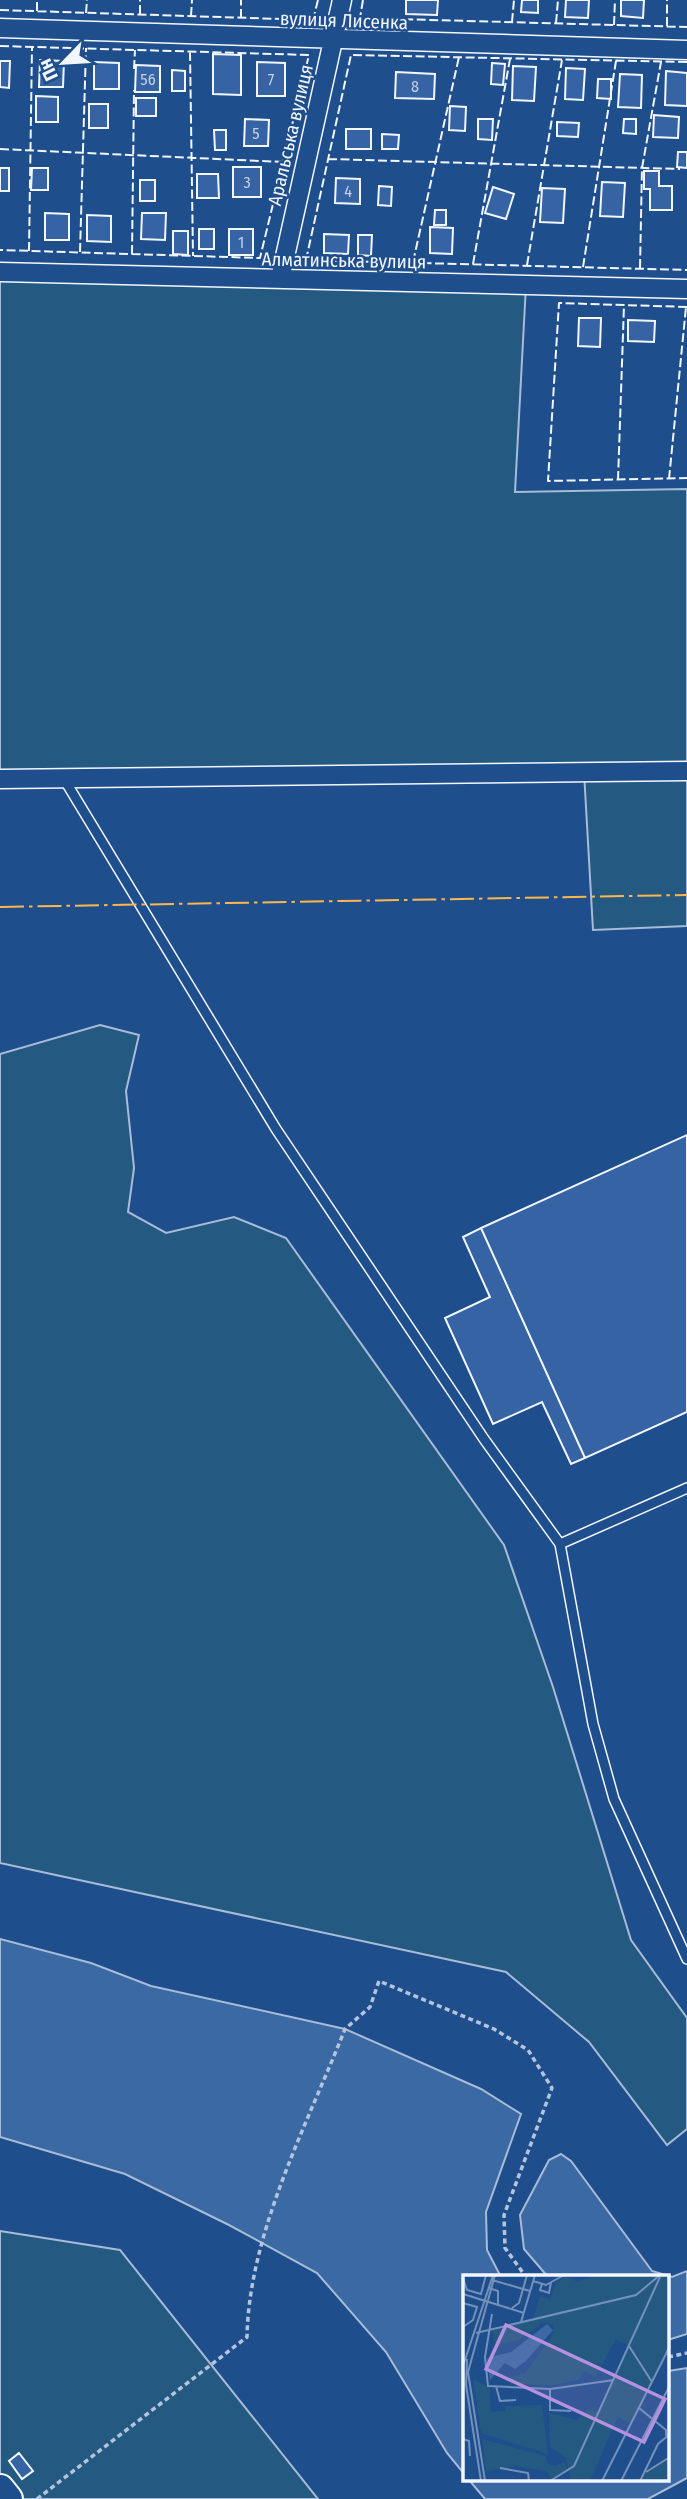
<svg xmlns="http://www.w3.org/2000/svg" width="687" height="2499" viewBox="0 0 687 2499" font-family="'Fira Sans Condensed',sans-serif">
	<style>
		.green { fill: #245a82; stroke: #a8bbd7; stroke-width: 2 }
		.water { fill: #3b69a3; stroke: #a8bbd7; stroke-width: 2 }
		.building { fill: #3563a3; stroke: #f2f6ff; stroke-width: 2 }
		.lines { fill: none; stroke-linecap: round; stroke-linejoin: round }
		.lane-casing { stroke: #f2f6ff; stroke-width: 12 }
		.street-casing { stroke: #f2f6ff; stroke-width: 21 }
		.primary-casing { stroke: #f2f6ff; stroke-width: 32 }
		.path { stroke: #b3c4dc; stroke-width: 3.5; stroke-dasharray: 5 3.5; stroke-linecap: butt }
		.lane { stroke: #1f4e8c; stroke-width: 9 }
		.street { stroke: #1f4e8c; stroke-width: 18 }
		.primary { stroke: #1f4e8c; stroke-width: 28 }
		.fence { stroke: #f2f6ff; stroke-width: 2; stroke-dasharray: 9 3.5; stroke-linecap: butt }
		.power { stroke: #ffb74d; stroke-width: 2; stroke-dasharray: 24 5 3.5 5; stroke-linecap: butt }
		.labels { text-anchor: middle; stroke-width: 5; stroke-linejoin: round; paint-order: stroke }
		.number-label { font-size: 16px; fill: #c3d1e8 }
		.street-label { font-size: 19px; fill: #f2f6ff; stroke: #1f4e8c }
		.inset-road { fill: none; stroke: #7391ba; stroke-width: 2 }
		.view { fill: #b691df; fill-opacity: 0.15; stroke: #b691df; stroke-width: 3.5 }
		.inset-edge { fill: none; stroke: #f2f6ff; stroke-width: 3.5 }
	</style>
	<rect width="100%" height="100%" fill="#1f4e8c"/>
	<path class="green" d="M0,272L526,285L515,492L687,489V926L593,930L584,772L0,779Z
		M100,1025L139,1035L126,1091L134,1168L128,1212L166,1233L234,1217L286,1238L504,1545L553,1687L631,1940L687,2018V2129L667,2145L589,2042L506,1972L0,1863V1054Z
		M0,2231L120,2250L318,2499H8L0,2489Z"/>
	<path class="water" d="M0,1939L91,1963L151,1986L345,2029L481,2089L521,2114L486,2212L487,2250L501,2277H465V2475L447,2453L386,2352L317,2273L229,2225L125,2174L0,2137Z
		M561,2154L571,2161L652,2271L672,2277L687,2271V2334L668,2340V2277H548L524,2249L520,2215L549,2160Z
		M687,2368V2478L648,2499H485L469,2480H668V2371Z"/>
	<path class="building" d="M406,0H438L437,15L406,14Z
		M522,0H538V13L521,12Z
		M566,0H589L588,18L565,17Z
		M621,0H644L643,18L621,16Z
		M213,54L241,55V95L213,94Z
		M40,60L64,61L63,87H39Z
		M0,61H10L9,88L0,87Z
		M94,62L119,63V89H94Z
		M257,62L285,63V96H257Z
		M492,63L505,64L503,85L491,84Z
		M136,65L160,66V92H135Z
		M513,66L536,67L534,101L512,100Z
		M566,68L585,69L583,100L565,99Z
		M172,70L185,71V91H172Z
		M666,71L687,73V106L665,105Z
		M396,72L435,74L434,99L395,98Z
		M620,74L642,75L641,108L618,107Z
		M598,79H611V99L597,98Z
		M36,96L58,97V122H36Z
		M136,98H156V116H136Z
		M89,104H108V128H89Z
		M450,106L466,107L465,131L449,130Z
		M654,115L679,117L678,138L653,137Z
		M245,119L269,120L268,146H244Z
		M478,119H493L492,140L478,139Z
		M624,119H636V134L623,133Z
		M557,122L579,123L578,137L557,136Z
		M346,129H371V149H346Z
		M214,130H226V150H215Z
		M382,134L399,135L398,149H382Z
		M678,152H687V168L677,167Z
		M233,167H261V197H233Z
		M0,168H9V191H0Z
		M32,168H48V190H31Z
		M644,171H659V186H672V210H650V189H644Z
		M197,174H218L219,198H197Z
		M336,178L360,179V204L335,203Z
		M140,180H155V201H140Z
		M602,182L625,183L623,217L600,216Z
		M379,186L392,187L391,206L378,205Z
		M493,187L514,194L506,219L485,213Z
		M542,188L565,189L563,223L540,222Z
		M435,210H446V225H434Z
		M45,213L69,214V240H45Z
		M142,213H166L165,240L141,239Z
		M87,215L111,216V242L87,241Z
		M430,227L453,228L452,254L430,253Z
		M199,229H214V249H199Z
		M229,229H253V255H229Z
		M173,231H188V255L173,254Z
		M324,234L349,235L348,254L324,253Z
		M358,235H372L371,256L358,255Z
		M579,318H601L600,347L578,346Z
		M628,320L655,321L654,342L628,341Z
		M687,1135V1412L585,1458L481,1228Z
		M481,1228L585,1458L571,1464L542,1402L493,1424L445,1318L490,1297L463,1237Z
		M19,2453L33,2471L22,2479L9,2461Z"/>
	<g class="lines">
		<defs>
			<path id="lane" d="M64,779L276,1129L484,1439L560,1544L687,1488
				M560,1544L593,1724L614,1799L687,1959"/>
			<path id="street" d="M0,28L687,50
				M0,272L687,289
				M280,279L342,0
				M0,779L687,771"/>
			<path id="primary" d="M0,2489L8,2499"/>
		</defs>
		<use href="#lane" class="lane-casing"/>
		<use href="#street" class="street-casing"/>
		<use href="#primary" class="primary-casing"/>
		<path class="path" d="M668,2357L687,2353
			M37,2499L247,2337C249,2233 307,2125 345,2029L370,2007L379,1981L494,2029L528,2050L552,2088L504,2215L505,2248L526,2277"/>
		<use href="#lane" class="lane"/>
		<use href="#street" class="street"/>
		<use href="#primary" class="primary"/>
		<path class="fence" d="M363,0L360,18L687,27
			M0,10L313,20L318,0
			M37,11V0
			M86,13L87,0
			M140,14V0
			M191,16L192,0
			M241,18V0
			M512,22L514,0
			M556,23L558,0
			M614,25L615,0
			M667,26V0
			M0,46L309,55L260,258L0,250
			M190,52L193,256
			M687,62L351,55L306,260L687,270
			M134,69L135,50
			M0,149L283,162
			M328,159L680,169
			M29,251L32,47
			M80,252L86,48
			M132,254L134,90
			M413,262L459,57
			M473,264L510,59
			M527,265L562,60
			M583,267L616,61
			M640,268L642,168L661,62
			M687,307L559,303L548,481L687,478
			M669,479L686,307
			M618,480L624,305"/>
		<path class="power" d="M0,907L687,895"/>
	</g>
	<g class="labels">
		<g class="number-label">
			<text x="148" y="85">56</text>
			<text x="271" y="85">7</text>
			<text x="415" y="92">8</text>
			<text x="256" y="139">5</text>
			<text x="247" y="188">3</text>
			<text x="348" y="197">4</text>
			<text x="241" y="248">1</text>
		</g>
		<g class="street-label">
			<text transform="translate(344 20) rotate(2)" y="7">вулиця Лисенка</text>
			<text transform="translate(290 135) rotate(-77)" y="7">Аральська вулиця</text>
			<text transform="translate(344 260) rotate(1)" y="7">Алматинська вулиця</text>
		</g>
	</g>
	<g transform="translate(463 2275)">
		<rect width="206" height="206" fill="#1f4e8c"/>
		<path d="M104,0L114,7L130,0H206V71L168,149L155,142L127,206H108L103,183L87,172L86,138L114,145L125,134L136,138L166,71L153,64L132,102L121,96L115,105L89,110L48,109L46,103L62,98L89,61L91,50L81,47L56,65L32,71L29,54L70,44L77,21L87,24L93,8ZM10,104L27,113L28,137L42,136V131L79,130L85,179L18,158ZM19,164L83,181L84,188L92,191L101,187L105,195L88,203L83,196L52,191L23,196ZM206,182V206H177L181,198Z" fill="#245a82"/>
		<path d="M84,49L90,55L63,86L52,94L42,88L27,105L24,83L48,77Z" fill="#3b69a3"/>
		<path class="inset-road" d="M0,3L4,15L18,19L23,0M29,5L67,16M70,6L83,10L101,0M79,9L77,15L86,18L88,7M26,13L35,16V30M0,19L61,38M0,28L14,32L10,45L0,52M49,33L56,28L64,0M29,39L22,82L25,111L87,114M58,47L72,0M13,58L173,20L197,0M166,71L189,107M4,84L3,110L18,206M0,91L30,0M33,111L37,126L53,125M176,133L203,155V161M108,136L87,135V114L151,105M0,164L6,166L7,181M37,193L65,198L66,206M183,197L207,182M22,206L5,97L32,0M87,206L111,191L197,2M139,206L207,71M158,206L207,110M177,206L195,169L207,159"/>
		<path class="view" d="M43,50L202,124L181,167L23,94Z"/>
		<rect width="206" height="206" class="inset-edge"/>
	</g>
	<g transform="translate(63 63) rotate(245)" stroke="#1f4e8c" stroke-width="5" paint-order="stroke">
	<path d="M0-5L12 26L0 18L-12 26Z" fill="#f2f6ff"/>
	<text y="-10" font-size="19" font-weight="bold" text-anchor="middle" fill="#f2f6ff">Пн</text>
	</g>
</svg>
